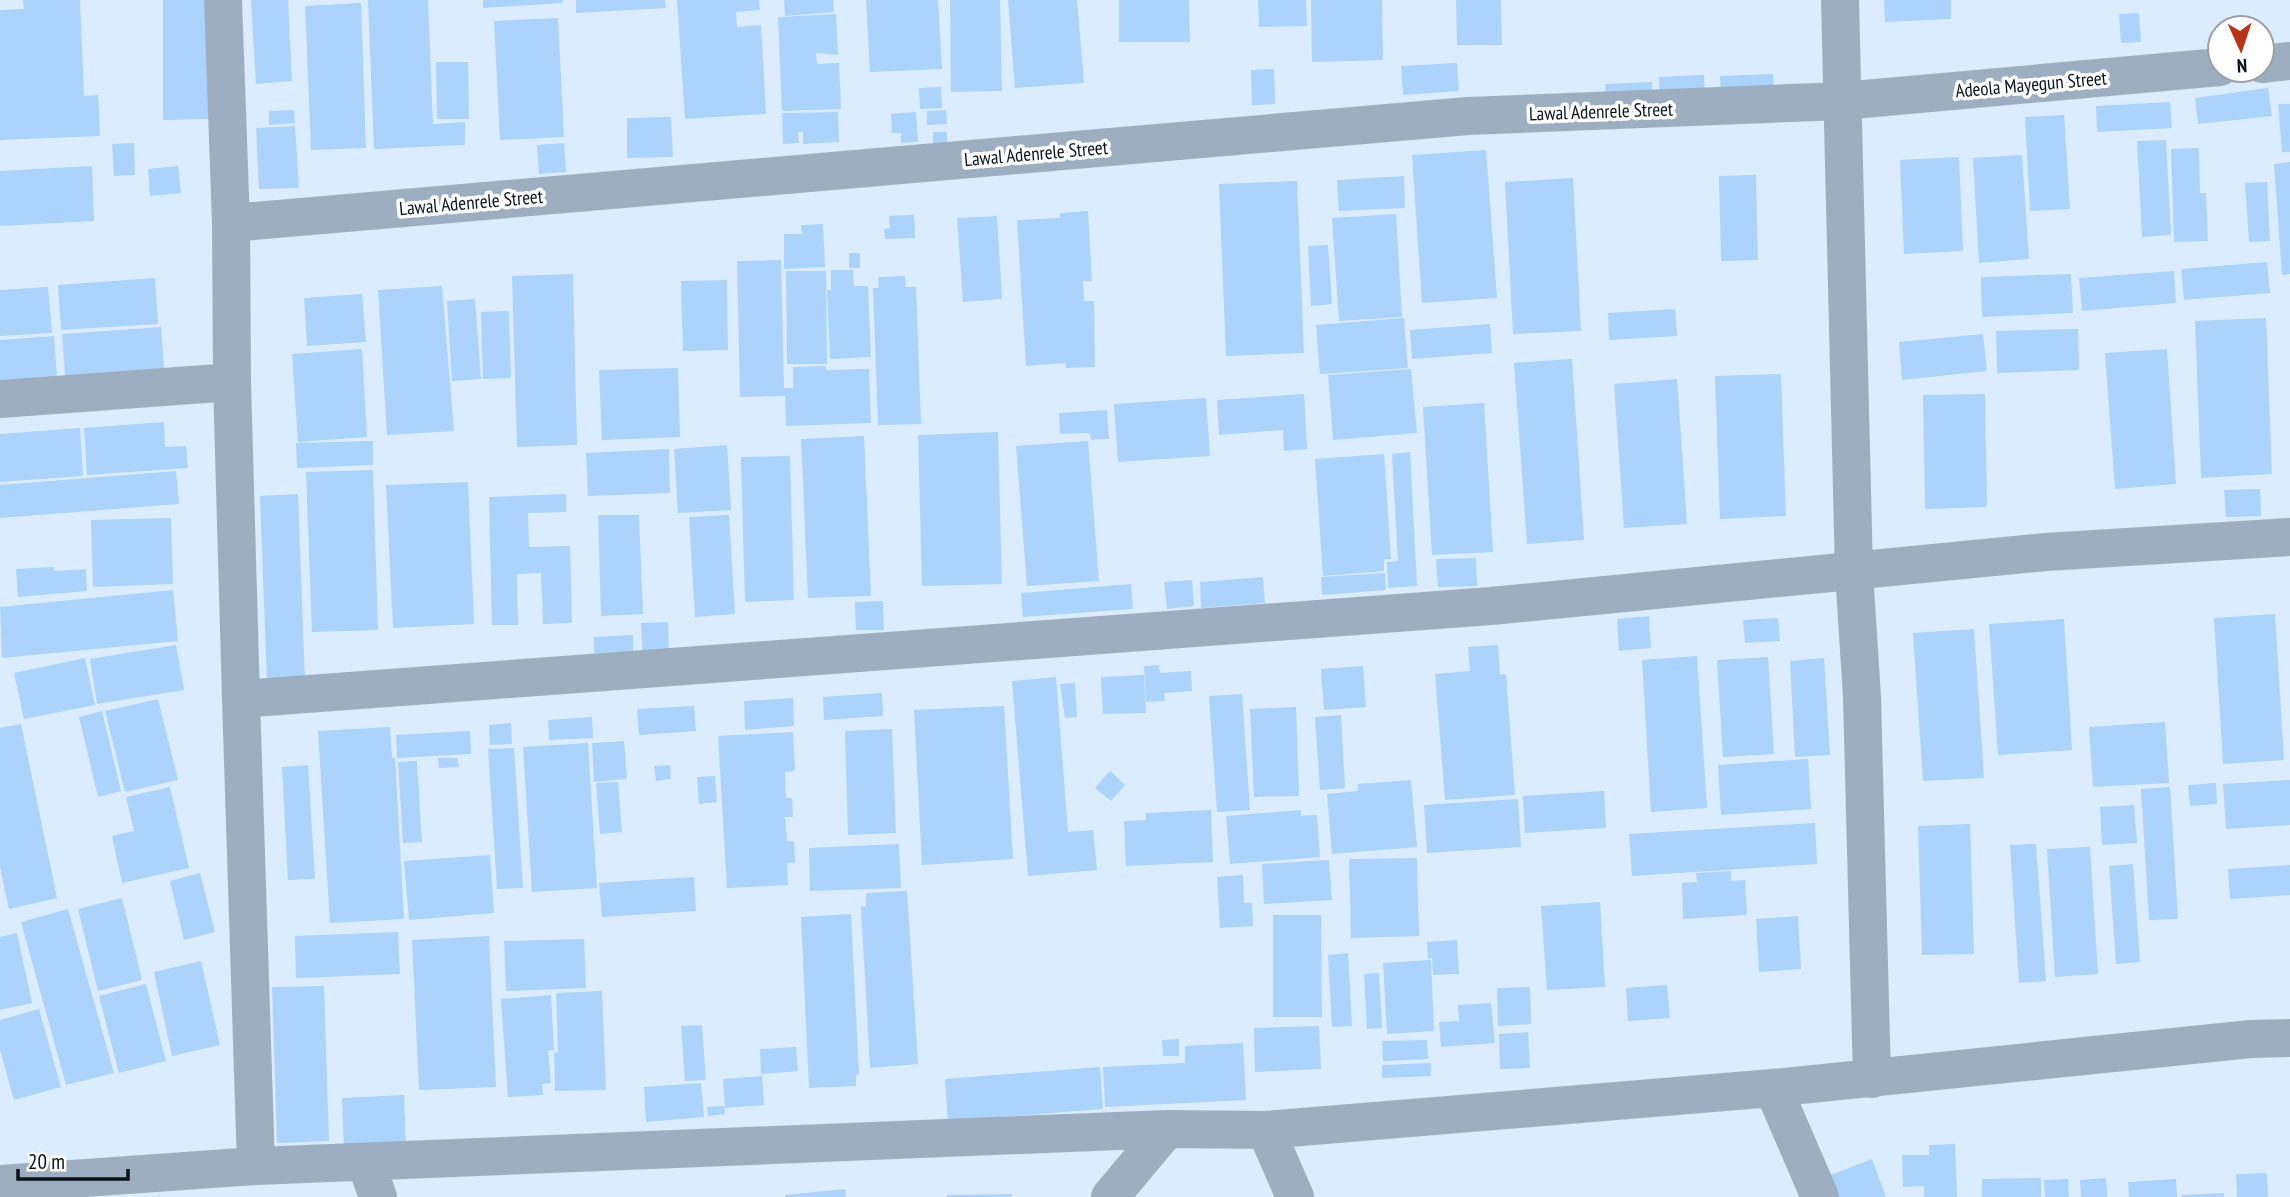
<svg xmlns="http://www.w3.org/2000/svg" width="2290" height="1197" viewBox="0 0 2290 1197" font-family="'PT Sans Narrow',sans-serif">
	<style>
		.building { fill: #abd3fb }
		.lines { fill: none; stroke-linecap: round; stroke-linejoin: round }
		.minor { stroke: #9daec0; stroke-width: 38 }
		.labels { text-anchor: middle; stroke-width: 7; stroke-linejoin: round; paint-order: stroke }
		.street-label { font-size: 19px; fill: #0a1219; stroke: #fff }
	</style>
	<rect width="100%" height="100%" fill="#dbecfe"/>
	<path class="building" d="M23,0H80L84,96L98,95L100,136L0,140V10L24,9Z
		M163,0H209L210,119L163,120Z
		M251,0H288L292,81L256,84Z
		M368,0H428L433,124L465,122V145L374,149Z
		M483,0H563V3L483,8Z
		M576,0H665L666,8L576,13Z
		M677,0H759L760,10L736,12L737,27L761,25L766,114L685,119Z
		M784,0H833L834,12L785,16Z
		M866,0H938L942,69L870,72Z
		M950,0H1000L1002,91L951,92Z
		M1008,0H1077L1084,83L1015,88Z
		M1119,0H1189L1190,42H1119Z
		M1258,0H1306L1307,26L1259,27Z
		M1311,0H1382L1383,60L1312,62Z
		M1456,0H1501L1502,45H1457Z
		M1884,0H1951V19L1885,22Z
		M361,3L366,148L311,150L305,6Z
		M2139,13L2141,42L2121,43L2119,14Z
		M836,14L838,55L816,53L817,64L839,63L841,109L782,111L778,17Z
		M558,18L564,137L500,140L494,21Z
		M436,62H468L469,119H437Z
		M1457,63L1459,91L1403,95L1401,66Z
		M1274,69L1275,104L1252,105L1251,70Z
		M1773,74L1774,95L1721,96L1720,76Z
		M1704,75L1705,102L1660,104L1659,77Z
		M1652,82L1653,106L1606,108L1605,84Z
		M941,87L942,108L920,109L919,88Z
		M2268,88L2272,116L2198,124L2195,98Z
		M2170,102L2172,128L2097,132L2096,106Z
		M2278,104H2290V152H2282Z
		M294,110L295,123L269,125V111Z
		M946,110L947,124L927,125V111Z
		M838,112L839,142L803,144V132H798L799,143L783,144L782,113Z
		M916,112L918,142L901,143V133H892L891,114Z
		M2064,115L2070,209L2030,211L2025,117Z
		M671,117L673,157L627,158V118Z
		M295,126L299,188L259,189L256,128Z
		M933,132H947V145H933Z
		M2166,140L2171,235L2142,237L2137,141Z
		M134,143L135,175L114,176L112,144Z
		M564,143L566,172L539,174L537,145Z
		M2199,148L2200,193H2206L2208,241L2174,242L2171,149Z
		M1486,150L1497,298L1422,303L1412,155Z
		M2022,155L2029,259L1979,263L1973,158Z
		M1959,157L1963,251L1904,254L1900,160Z
		M2290,162V274L2282,275L2274,164Z
		M92,166L94,221L0,226V171Z
		M178,166L181,193L150,196L148,169Z
		M1756,175L1758,260L1721,261L1719,176Z
		M1404,176L1405,208L1339,211L1337,180Z
		M1573,178L1581,331L1513,334L1505,182Z
		M1297,181L1304,353L1226,356L1219,184Z
		M2267,182L2270,241L2249,242L2245,183Z
		M1088,211L1092,281H1083L1084,301H1094L1095,367L1066,368V363L1026,366L1017,220L1060,218V213Z
		M1396,214L1402,317L1339,321L1332,218Z
		M914,215L915,238L885,239L884,229L890,228L889,216Z
		M997,216L1002,299L963,302L957,218Z
		M823,224L825,267L784,269V234H802L801,225Z
		M1328,245L1332,304L1311,306L1308,246Z
		M849,253H860V268H849Z
		M781,260L784,388H793V367L826,366V370L869,369L871,423L786,426L785,396L740,397L737,261Z
		M2267,262L2270,293L2184,300L2181,269Z
		M831,270H853L854,286H868L871,357L830,359L827,290H831Z
		M786,271H826L827,364H787Z
		M2174,271L2176,303L2082,311L2079,278Z
		M573,274L577,445L517,447L512,276Z
		M2071,274L2073,313L1982,317L1981,277Z
		M905,276L906,287H916L921,424L878,425L873,288H879L878,277Z
		M155,278L158,324L61,330L58,285Z
		M727,280L728,350L683,351L681,281Z
		M442,286L454,431L387,435L378,290Z
		M48,287L52,333L0,336V290Z
		M362,294L366,342L307,346L304,298Z
		M475,299L481,379L452,381L447,301Z
		M1675,309L1677,336L1609,340L1608,313Z
		M509,311L511,378L483,379L481,312Z
		M1404,318L1408,368L1320,374L1316,325Z
		M2266,318L2272,474L2201,478L2195,321Z
		M1490,324L1492,353L1412,359L1410,330Z
		M161,327L165,381L66,388L62,334Z
		M2078,329L2079,370L1997,373L1996,331Z
		M1983,334L1987,371L1902,380L1899,342Z
		M54,336L58,390L0,394V340Z
		M362,349L367,437L298,442L292,354Z
		M2167,349L2176,484L2115,489L2105,353Z
		M1572,359L1584,540L1527,544L1514,363Z
		M678,368L680,437L602,440L599,370Z
		M1411,369L1417,433L1333,440L1328,375Z
		M1781,374L1786,516L1720,519L1715,376Z
		M1677,379L1687,524L1624,528L1614,384Z
		M1304,394L1307,449L1284,451L1283,430L1219,435L1217,400Z
		M1985,394L1987,507L1925,509L1923,395Z
		M1206,398L1210,456L1118,462L1114,404Z
		M1484,403L1493,552L1432,555L1423,407Z
		M1107,410L1109,439L1091,440L1090,433L1060,434L1059,413Z
		M164,422L165,447L186,446L188,468L87,475L84,428Z
		M80,428L83,476L0,482V434Z
		M998,432L1002,584L922,586L918,435Z
		M864,436L871,596L808,598L801,439Z
		M373,441V465L297,468L296,443Z
		M1088,441L1099,581L1027,586L1016,446Z
		M727,445L731,510L678,513L674,449Z
		M669,449L670,493L588,496L586,453Z
		M1410,452L1417,586L1388,588L1387,562L1398,561L1392,454Z
		M1384,454L1391,559H1384V571L1323,576L1315,459Z
		M790,456L794,600L745,602L741,457Z
		M373,470L378,630L312,632L306,472Z
		M176,471L179,504L0,518V485Z
		M468,482L474,624L393,628L386,485Z
		M2260,489L2261,516L2226,517L2224,490Z
		M298,494L305,682L267,683L260,496Z
		M566,494V512L528,513L529,547L570,546L572,623L543,624L541,573L517,574L518,625H492L489,497Z
		M598,515H639L643,614L601,616Z
		M729,515L735,614L695,617L689,517Z
		M171,518L173,584L93,587L91,520Z
		M1476,558L1477,586L1438,587L1436,559Z
		M54,567V571L86,569L87,591L18,597L16,569Z
		M1385,573L1386,590L1322,595L1321,577Z
		M1263,577L1265,603L1201,608L1200,582Z
		M1192,580L1194,606L1167,609L1164,582Z
		M1131,584L1133,609L1023,617L1021,593Z
		M173,590L178,641L2,658L0,607Z
		M883,601L884,630H856L855,602Z
		M2275,614L2284,760L2223,764L2214,618Z
		M1649,616L1651,648L1619,651L1617,619Z
		M1778,618L1780,641L1745,643L1743,620Z
		M2064,619L2072,750L1998,755L1989,624Z
		M668,622L669,659H643L641,623Z
		M1974,629L1984,778L1923,781L1913,633Z
		M633,635V652L594,653V637Z
		M176,645L184,690L97,704L90,659Z
		M1498,645L1500,675L1506,674L1515,795L1445,800L1435,674L1470,671L1468,647Z
		M1697,656L1707,808L1651,812L1642,660Z
		M1768,657L1774,754L1723,757L1717,660Z
		M85,658L95,705L24,719L14,673Z
		M1824,658L1830,755L1795,757L1790,661Z
		M1159,665L1160,673L1191,671L1192,691L1164,693L1165,701L1146,702L1144,666Z
		M1363,666L1366,707L1324,710L1321,669Z
		M1144,675L1146,713L1103,714L1101,677Z
		M1056,677L1068,832L1093,830L1097,870L1028,876L1012,681Z
		M1075,683L1077,717L1065,718L1060,684Z
		M882,693L883,716L824,720L823,697Z
		M1242,694L1250,810L1217,812L1209,696Z
		M793,698L794,726L745,730L744,701Z
		M158,699L178,780L125,792L105,711Z
		M694,706L696,731L639,735L637,709Z
		M1004,706L1013,859L922,865L914,710Z
		M1296,707L1299,796L1254,797L1250,709Z
		M102,711L121,791L98,797L79,717Z
		M1341,715L1345,788L1320,790L1315,717Z
		M592,717L593,738L549,740L548,720Z
		M2165,722L2169,783L2093,787L2089,727Z
		M511,723L512,744L490,745L489,725Z
		M21,724L57,898L9,909L0,867V728Z
		M390,727L392,758H395L404,919L330,923L318,731Z
		M892,729L896,833L848,835L845,731Z
		M470,731L471,754L397,758L396,735Z
		M793,732L795,771L785,772L786,798H792L793,817H785L787,841H794L795,863H787L788,885L727,888L718,736Z
		M624,741L627,779L594,782L592,743Z
		M588,743L597,888L532,892L523,747Z
		M514,748L523,888L497,889L488,749Z
		M438,758H457L459,767L439,768Z
		M1808,759L1811,809L1721,815L1718,765Z
		M417,761L422,842L403,843L398,762Z
		M308,765L315,879L288,880L282,767Z
		M670,765L671,779L656,781L654,766Z
		M1110,771L1125,785L1111,801L1095,788Z
		M715,776L717,802L699,804L697,777Z
		M1411,780L1417,847L1332,854L1327,794L1358,791V784Z
		M2290,780V825L2226,829L2223,784Z
		M618,782L622,832L600,834L596,783Z
		M2216,783L2217,804L2190,806L2188,785Z
		M170,787L189,868L122,883L112,836L134,831L126,797Z
		M2170,787L2178,919L2149,920L2141,789Z
		M1604,791L1606,828L1525,833L1523,796Z
		M1518,799L1521,847L1427,853L1424,805Z
		M2134,805L2137,843L2102,845L2100,807Z
		M1211,810L1213,862L1126,866L1124,821L1146,820V813Z
		M1301,810V816L1317,815L1320,857L1230,864L1226,816Z
		M1815,823L1817,864L1632,876L1629,834Z
		M1970,824L1974,954L1922,955L1918,826Z
		M899,844L901,888L810,891L809,848Z
		M2036,844L2046,981L2019,983L2010,845Z
		M2090,847L2098,974L2055,977L2047,849Z
		M490,855L494,913L409,920L404,861Z
		M1417,858L1419,936L1351,938L1349,859Z
		M1329,860L1332,900L1264,904L1262,864Z
		M2133,864L2140,962L2116,964L2109,866Z
		M2290,865V895L2230,899L2228,869Z
		M1731,871V881L1745,880L1747,915L1683,919L1682,883L1697,882L1696,873Z
		M200,873L215,932L184,940L170,881Z
		M1243,875L1244,903H1252L1253,926L1220,928L1217,877Z
		M694,877L696,911L602,917L599,883Z
		M907,891L918,1064L870,1068L861,907L866,906V893Z
		M122,898L142,980L98,991L78,909Z
		M1600,902L1605,987L1547,990L1541,906Z
		M68,909L114,1073L66,1085L21,922Z
		M851,914L859,1075H856V1086L809,1088L801,917Z
		M1273,915H1321L1322,1017H1273Z
		M1798,916L1801,969L1759,972L1756,919Z
		M398,932L400,974L296,978L295,936Z
		M17,933L32,1003L0,1010V937Z
		M489,936L496,1087L419,1090L412,940Z
		M584,939L586,988L506,991L504,941Z
		M1457,940L1459,974L1433,975L1432,958L1428,959L1427,942Z
		M1348,953L1352,1026L1332,1027L1328,955Z
		M1431,960L1434,1031L1387,1034L1383,963Z
		M201,961L220,1045L172,1056L154,972Z
		M1379,973L1382,1028L1367,1029L1364,974Z
		M146,984L166,1061L119,1073L99,996Z
		M1667,985L1670,1018L1628,1021L1626,988Z
		M324,986L329,1141L277,1143L272,987Z
		M1530,987L1531,1024L1498,1026L1497,988Z
		M602,991L606,1090L555,1091L554,1052L558,1053L556,993Z
		M551,995L554,1050L548,1051L551,1083L542,1084L543,1095L508,1097L501,999Z
		M1491,1003L1495,1043L1441,1047L1439,1022L1459,1021L1458,1005Z
		M39,1009L61,1087L14,1100L0,1050V1020Z
		M702,1025L706,1080L685,1081L681,1026Z
		M1319,1026L1321,1069L1255,1072L1254,1028Z
		M1528,1032L1530,1068L1500,1069L1499,1034Z
		M1179,1039V1056H1163L1162,1040Z
		M1427,1040L1428,1059L1383,1061L1382,1041Z
		M1243,1043L1246,1100L1105,1107L1103,1067L1185,1063V1046Z
		M796,1047L798,1071L761,1074L760,1049Z
		M1431,1063V1076L1382,1078V1065Z
		M1100,1067L1103,1109L948,1121L945,1079Z
		M762,1076L764,1105L725,1108L723,1079Z
		M701,1083L704,1117L646,1122L644,1087Z
		M404,1095L406,1148L344,1151L342,1098Z
		M724,1106L725,1114L708,1116L707,1107Z
		M1955,1144L1957,1197H1924V1186L1903,1187L1902,1155H1929V1145Z
		M1872,1159L1886,1197H1833L1825,1177Z
		M2267,1173L2268,1197H2237L2236,1174Z
		M2041,1178V1197H1982V1179Z
		M2106,1178L2107,1197H2081L2080,1180Z
		M2068,1179L2069,1197H2045L2044,1180Z
		M2176,1179L2177,1197H2129L2128,1182Z
		M845,1189L846,1197H785V1195Z
		M2224,1193V1197H2181V1195Z
		M1012,1194V1197H947V1195Z"/>
	<g class="lines">
		<path class="minor" d="M223,0L231,223L232,382L241,699L256,1166
			M1840,0L1854,572L1862,697L1872,1079
			M2262,64L2290,61
			M231,223L1468,116L1842,101L2220,67
			M0,399L232,382
			M241,699L1491,606L2046,552L2290,537
			M1773,1088L1820,1197
			M1266,1130L1295,1197
			M366,1163L378,1197
			M0,1184L256,1166L1167,1129L1266,1130L1773,1088L2251,1039L2290,1038
			M1110,1197L1167,1129"/>
	</g>
	<g class="labels">
		<g class="street-label">
			<text transform="translate(2031 84) rotate(-5)" y="7">Adeola Mayegun Street</text>
			<text transform="translate(1601 111) rotate(-2)" y="7">Lawal Adenrele Street</text>
			<text transform="translate(1036 153) rotate(-5)" y="7">Lawal Adenrele Street</text>
			<text transform="translate(471 202) rotate(-5)" y="7">Lawal Adenrele Street</text>
		</g>
	</g>
	<g transform="translate(2241 49) rotate(177)"><circle r="33" fill="#ffffff" stroke="#9da0a3" stroke-width="2"/>
	<path d="M0-5L12 26L0 18L-12 26Z" fill="#bb3016"/>
	<text y="-10" font-size="19" font-weight="bold" text-anchor="middle" fill="#0a1219">N</text>
	</g>
	<path d="M18 1169v10h110v-10" fill="none" stroke="#0a1219" stroke-width="3.5"/>
	<text x="28" y="1169" font-size="21" fill="#0a1219" stroke="#ffffff" stroke-width="5" paint-order="stroke">20 m</text>
</svg>
